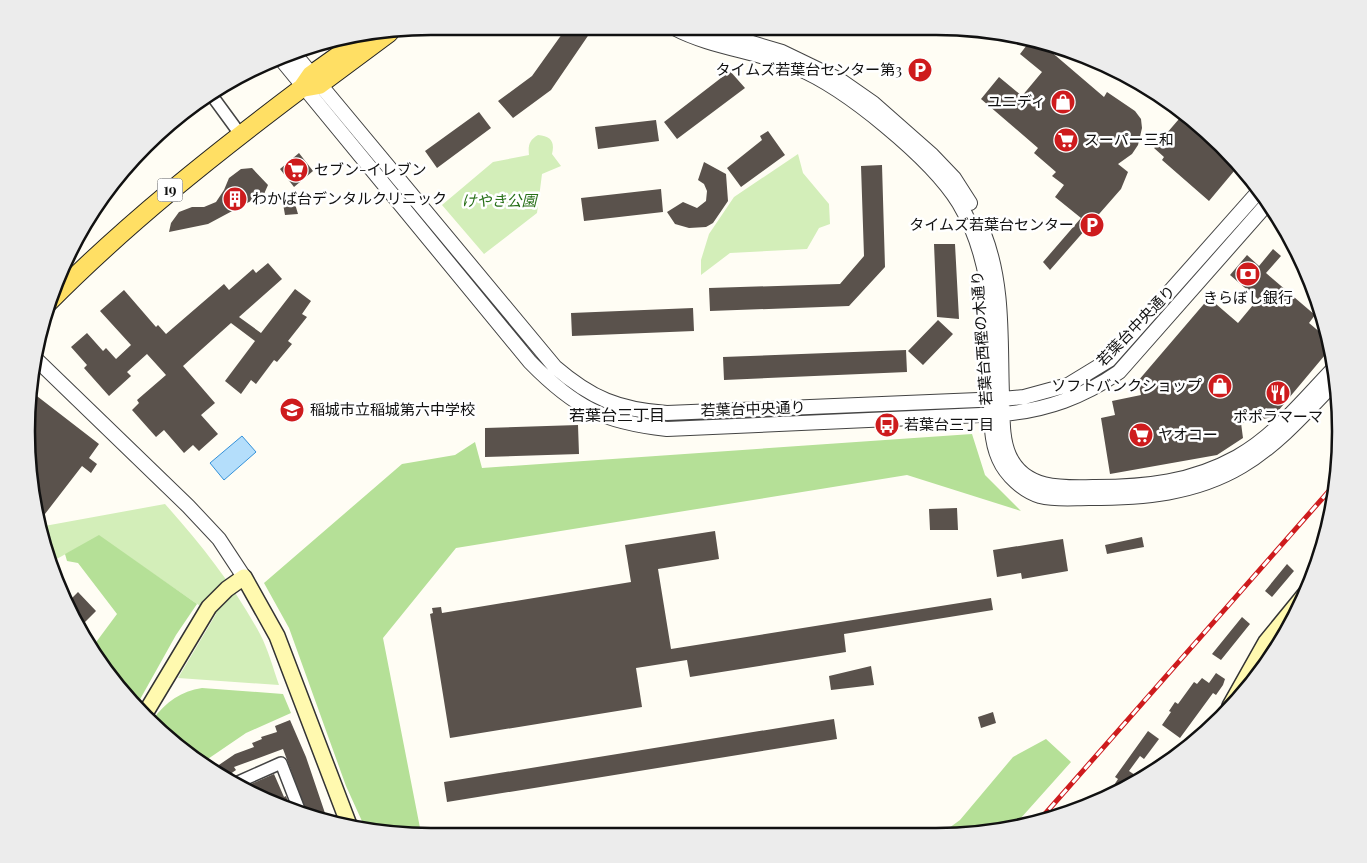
<svg xmlns="http://www.w3.org/2000/svg" width="1367" height="863" viewBox="0 0 1367 863" font-family="'Playfair Display','Noto Sans JP',serif">
	<style>
		.green { fill: #d3eeb9 }
		.forest { fill: #b5e097 }
		.water { fill: #b4defb; stroke: #3491d9 }
		.building { fill: #5a524c }
		.lines { fill: none; stroke-linecap: round; stroke-linejoin: round }
		.minor-casing { stroke: #444; stroke-width: 14 }
		.tertiary-casing { stroke: #444; stroke-width: 16 }
		.secondary-casing { stroke: #333; stroke-width: 18 }
		.primary-casing { stroke: #222; stroke-width: 20 }
		.minor { stroke: #fff; stroke-width: 11 }
		.tertiary { stroke: #fff; stroke-width: 14 }
		.secondary { stroke: #fff9af; stroke-width: 15 }
		.primary { stroke: #ffdf64; stroke-width: 18 }
		.rail-casing { stroke: #ce1b1d; stroke-width: 5 }
		.rail { stroke: #fff; stroke-width: 3; stroke-dasharray: 9; stroke-linecap: butt }
		.labels { text-anchor: middle; stroke-width: 5; stroke-linejoin: round; paint-order: stroke }
		.shield { fill: #fff; stroke: #585858; stroke-width: 1 }
		.shield-label { font-size: 14px; font-weight: bold; fill: #111 }
		.poi-label { font-size: 15px; fill: #111; stroke: #fff; text-anchor: start }
		.park-label { font-size: 15px; font-style: italic; fill: #287019; stroke: #fff }
		.street-label { font-size: 15px; fill: #111; stroke: #fff }
		.neighbourhood-label { font-size: 16px; fill: #111; stroke: #fff }
		.rim { fill: none; stroke: #111; stroke-width: 2.5 }
	</style>
	<rect width="100%" height="100%" fill="#fffdf4"/>
	<path class="green" d="M538,135C551,136 555,142 552,154L561,166L542,174L537,213L484,254L442,205L493,162L529,155C528,146 529,140 538,135Z
		M798,154L803,173L829,204L830,224L819,228L807,249L730,253L701,275V260L709,234L734,197Z
		M165,504C201,544 234,586 260,634C268,649 273,668 279,685L178,678L216,614L197,604L99,536L51,562L40,537L39,527Z"/>
	<path class="forest" d="M972,434L985,475L1021,511L907,475L456,548L383,638L421,833H379L366,830L346,786L289,628L264,583L402,464L455,455L475,442L482,468Z
		M99,535L197,604L176,635L138,703L95,657L91,649L117,614L78,563L67,561L65,554Z
		M202,688L283,694L291,713L246,733L202,763L185,753L153,719C166,702 181,691 202,688Z
		M1046,739L1071,762L1012,828L962,836H938L960,820L1013,757Z"/>
	<path class="water" d="M242,436L256,452L224,480L210,463Z"/>
	<path class="building" d="M567,27H594L551,90L513,118L498,101L532,76Z
		M1030,41L1042,44L1104,97L1107,92L1135,111L1141,119L1142,128L1138,145L1132,154L1118,164L1128,172L1121,189L1050,270L1043,262L1081,218L1055,197L1064,185L1052,176L1056,172L1034,153L1038,148L981,99L999,77L1022,96L1042,72L1020,54Z
		M730,71L745,88L677,139L664,122Z
		M479,112L491,128L437,168L425,151Z
		M1185,112L1240,164L1209,201L1162,160L1164,157L1154,148Z
		M656,120L659,141L598,149L595,127Z
		M768,131L785,155L741,187L727,168L762,140L760,136Z
		M299,153L313,171L294,187L280,169Z
		M704,162L726,174L728,201L713,223L706,227L689,228L675,224L667,212L683,202L697,208L706,201L707,191L704,184L698,180Z
		M882,165L885,267L849,306L710,311L709,288L840,284L864,256L861,166Z
		M252,168L268,185L264,194L208,224L169,232L171,223L179,212L192,207H204L216,202L224,190L229,178L241,169Z
		M661,189L663,212L584,221L581,198Z
		M293,197L298,214L285,215L282,198Z
		M934,244H955L959,319L937,317Z
		M1273,249L1281,256L1266,273L1315,315L1309,323L1328,339L1330,349L1273,417L1241,423L1243,438L1217,455L1110,474L1101,418L1115,415L1112,401L1141,395L1138,381L1209,298L1238,323L1258,299L1230,275L1247,255L1259,266Z
		M268,263L282,279L239,317L261,333L295,289L311,301L302,314L307,317L288,341L292,344L277,362L274,360L256,384L251,380L241,394L225,381L255,341L231,323L183,366L215,403L201,415L218,434L199,451L193,445L184,453L164,430L156,437L132,410L139,403L137,400L166,375L147,354L127,372L131,376L109,396L84,368L87,365L71,347L87,333L103,351L106,348L116,359L131,345L100,311L124,290L156,327L158,325L166,334L224,284L229,290L253,269L256,273Z
		M693,308L694,331L572,336L571,313Z
		M938,320L953,334L923,365L908,351Z
		M906,350L907,372L724,380L723,357Z
		M33,393L99,444L89,458L97,464L91,473L82,466L38,523L26,431Z
		M578,425L579,454L485,457V428Z
		M957,508L958,530H930L929,509Z
		M715,531L719,559L658,569L671,649L991,598L993,610L844,634L846,652L690,677L687,660L636,668L642,707L450,738L430,614L433,613L432,608L441,607L442,613L631,582L625,545Z
		M1142,537L1144,547L1107,554L1105,545Z
		M1063,539L1068,571L1022,579L1021,573L997,577L993,550Z
		M1287,564L1294,571L1272,597L1265,591Z
		M78,592L96,611L81,626L69,601Z
		M1242,617L1250,624L1221,660L1212,654Z
		M871,666L874,685L831,690L829,676Z
		M1216,673L1225,679L1223,685L1216,695L1213,693L1180,738L1162,725L1171,712L1169,711L1175,702L1178,704L1194,682L1197,684L1202,678L1209,683Z
		M993,712L996,723L981,728L978,717Z
		M834,719L837,739L447,802L444,782Z
		M290,720L306,757L327,819L307,814L283,749L234,767L236,770L226,777L213,769L235,754L254,747L252,743L262,739L261,737L277,732L275,726Z
		M1148,731L1159,739L1144,759L1140,756L1129,771L1138,777L1134,783L1105,799L1118,779L1115,777Z
		M274,774L284,797L286,796L291,810L270,802L265,792L259,796L244,787Z"/>
	<g class="lines">
		<defs>
			<path id="minor" d="M210,93L240,134
				M236,783L281,763L300,812"/>
			<path id="tertiary" d="M674,28C712,48 757,51 797,68C846,88 932,159 959,203C974,228 982,254 987,282C988,313 990,345 991,376C992,403 988,435 999,459C1006,475 1023,491 1040,496C1056,500 1073,498 1089,498C1143,498 1195,494 1242,466C1279,444 1308,410 1337,380
				M702,28L782,52L840,80L873,103L932,155L954,178L970,203
				M293,52L555,367C591,398 619,410 667,413L1002,399L1024,397L1068,385L1109,360L1259,191
				M280,58L530,362C575,408 603,422 667,429L1003,414C1047,410 1083,397 1119,372L1268,203
				M984,234C1004,285 1000,341 1002,395C1003,414 1001,437 1009,455C1024,490 1063,488 1095,487C1146,487 1192,482 1237,457C1275,436 1305,398 1335,367
				M38,361L188,506L219,539L244,577"/>
			<path id="secondary" d="M1230,706L1266,642L1306,593
				M146,712L209,607L227,589L244,577L277,636L349,825"/>
			<path id="primary" d="M302,88L311,75L363,38
				M47,304C126,224 213,155 302,88L319,85L389,33"/>
		</defs>
		<use href="#minor" class="minor-casing"/>
		<use href="#tertiary" class="tertiary-casing"/>
		<use href="#secondary" class="secondary-casing"/>
		<use href="#primary" class="primary-casing"/>
		<use href="#minor" class="minor"/>
		<use href="#tertiary" class="tertiary"/>
		<use href="#secondary" class="secondary"/>
		<use href="#primary" class="primary"/>
		<defs>
			<path id="rail" d="M1037,823L1336,483"/>
		</defs>
		<use href="#rail" class="rail-casing"/>
		<use href="#rail" class="rail"/>
	</g>
	<defs>
		<symbol id="parking-disc" viewBox="-11 -11 22 22"><circle r="9.5" fill="#ce1b1d" stroke="#fff"/><path d="M-3.5-5.5H1a3.5 3.5 0 0 1 0 7H-1V5.5H-3.5ZM-1-3.4V-.6H.8a1.4 1.4 0 0 0 0-2.8Z" fill="#fff"/></symbol>
		<symbol id="shop-disc" viewBox="-11 -11 22 22"><circle r="9.5" fill="#ce1b1d" stroke="#fff"/><path d="M-5-2.5h2.3a2.7 3.5 0 0 1 5.4 0H5L5.5 6h-11ZM-1.5-2.5h3a1.5 2.3 0 0 0-3 0Z" fill="#fff"/></symbol>
		<symbol id="supermarket-disc" viewBox="-11 -11 22 22"><circle r="9.5" fill="#ce1b1d" stroke="#fff"/><path d="M-6-5.5h2.5l.6 2H6L4.5 2H-2.5L-4.4-4H-6ZM-1.5 3.2a1.3 1.3 0 1 0 .1 0ZM3 3.2a1.3 1.3 0 1 0 .1 0Z" fill="#fff"/></symbol>
		<symbol id="building-disc" viewBox="-11 -11 22 22"><circle r="9.5" fill="#ce1b1d" stroke="#fff"/><path d="M-4-6H4V6H1V3H-1V6H-4ZM-2.5-4.3h1.7v1.8h-1.7ZM.8-4.3h1.7v1.8H.8ZM-2.5-1h1.7V.8h-1.7ZM.8-1h1.7V.8H.8Z" fill="#fff"/></symbol>
		<symbol id="bank-disc" viewBox="-11 -11 22 22"><circle r="9.5" fill="#ce1b1d" stroke="#fff"/><path d="M-6-4H6V4H-6ZM0-2.3a2.3 2.3 0 1 0 0 4.6a2.3 2.3 0 1 0 0-4.6Z" fill="#fff"/></symbol>
		<symbol id="restaurant-disc" viewBox="-11 -11 22 22"><circle r="9.5" fill="#ce1b1d" stroke="#fff"/><path d="M-5-6h1v4h1v-4h1v4h1v-4h1v5L-1.5 .5V6h-2V.5L-5-1ZM5-6V6H3V1.5H1.5Q1.5-4 5-6Z" fill="#fff"/></symbol>
		<symbol id="school-disc" viewBox="-11 -11 22 22"><circle r="9.5" fill="#ce1b1d" stroke="#fff"/><path d="M0-5L7-2L0 1L-7-2ZM-4 1L0 2.5L4 1V4Q0 6-4 4Z" fill="#fff"/></symbol>
		<symbol id="bus-disc" viewBox="-11 -11 22 22"><circle r="9.5" fill="#ce1b1d" stroke="#fff"/><path d="M-5-6H5V4H4V6H2V4H-2V6H-4V4H-5ZM-3.5-4V0h7V-4ZM-3.5 1.2v1.5H-2V1.2ZM2 1.2v1.5H3.5V1.2Z" fill="#fff"/></symbol>
	</defs>
	<g fill-rule="evenodd">
		<use href="#parking-disc" x="906" y="56" width="28" height="28"/>
		<use href="#shop-disc" x="1049" y="88" width="28" height="28"/>
		<use href="#supermarket-disc" x="1052" y="126" width="28" height="28"/>
		<use href="#supermarket-disc" x="282" y="156" width="28" height="28"/>
		<use href="#building-disc" x="221" y="185" width="28" height="28"/>
		<use href="#parking-disc" x="1078" y="211" width="28" height="28"/>
		<use href="#bank-disc" x="1234" y="260" width="28" height="28"/>
		<use href="#shop-disc" x="1206" y="372" width="28" height="28"/>
		<use href="#restaurant-disc" x="1264" y="379" width="28" height="28"/>
		<use href="#school-disc" x="278" y="396" width="28" height="28"/>
		<use href="#bus-disc" x="873" y="411" width="28" height="28"/>
		<use href="#supermarket-disc" x="1127" y="421" width="28" height="28"/>
	</g>
	<g class="labels">
		<rect class="shield" x="157.5" y="178.5" width="25" height="23" rx="4"/>
		<g class="shield-label">
			<text x="170" y="195">19</text>
		</g>
		<g class="poi-label">
			<text x="902" y="75" text-anchor="end">タイムズ若葉台センター第3</text>
			<text x="1046" y="107" text-anchor="end">ユニディ</text>
			<text x="1084" y="145">スーパー三和</text>
			<text x="314" y="175">セブン-イレブン</text>
			<text x="252" y="204">わかば台デンタルクリニック</text>
			<text x="1074" y="230" text-anchor="end">タイムズ若葉台センター</text>
			<text x="1248" y="303" text-anchor="middle">きらぼし銀行</text>
			<text x="1202" y="391" text-anchor="end">ソフトバンクショップ</text>
			<text x="310" y="415">稲城市立稲城第六中学校</text>
			<text x="1278" y="422" text-anchor="middle">ポポラマーマ</text>
			<text x="904" y="430">若葉台三丁目</text>
			<text x="1158" y="440">ヤオコー</text>
		</g>
		<g class="park-label">
			<text x="499" y="206">けやき公園</text>
		</g>
		<g class="street-label">
			<text transform="translate(1136 326) rotate(-46)" y="5">若葉台中央通り</text>
			<text transform="translate(982 338) rotate(-94)" y="5">若葉台西樫の木通り</text>
			<text transform="translate(753 409) rotate(-2)" y="5">若葉台中央通り</text>
		</g>
		<g class="neighbourhood-label">
			<text x="617" y="421">若葉台三丁目</text>
		</g>
	</g>
	<path d="M0 0H1367V863H0ZM431 35H936A396 396 0 0 1 1332 431V432A396 396 0 0 1 936 828H431A396 396 0 0 1 35 432V431A396 396 0 0 1 431 35Z" fill="#ececec" fill-rule="evenodd"/>
	<path class="rim" d="M431 35H936A396 396 0 0 1 1332 431V432A396 396 0 0 1 936 828H431A396 396 0 0 1 35 432V431A396 396 0 0 1 431 35Z"/>
</svg>
